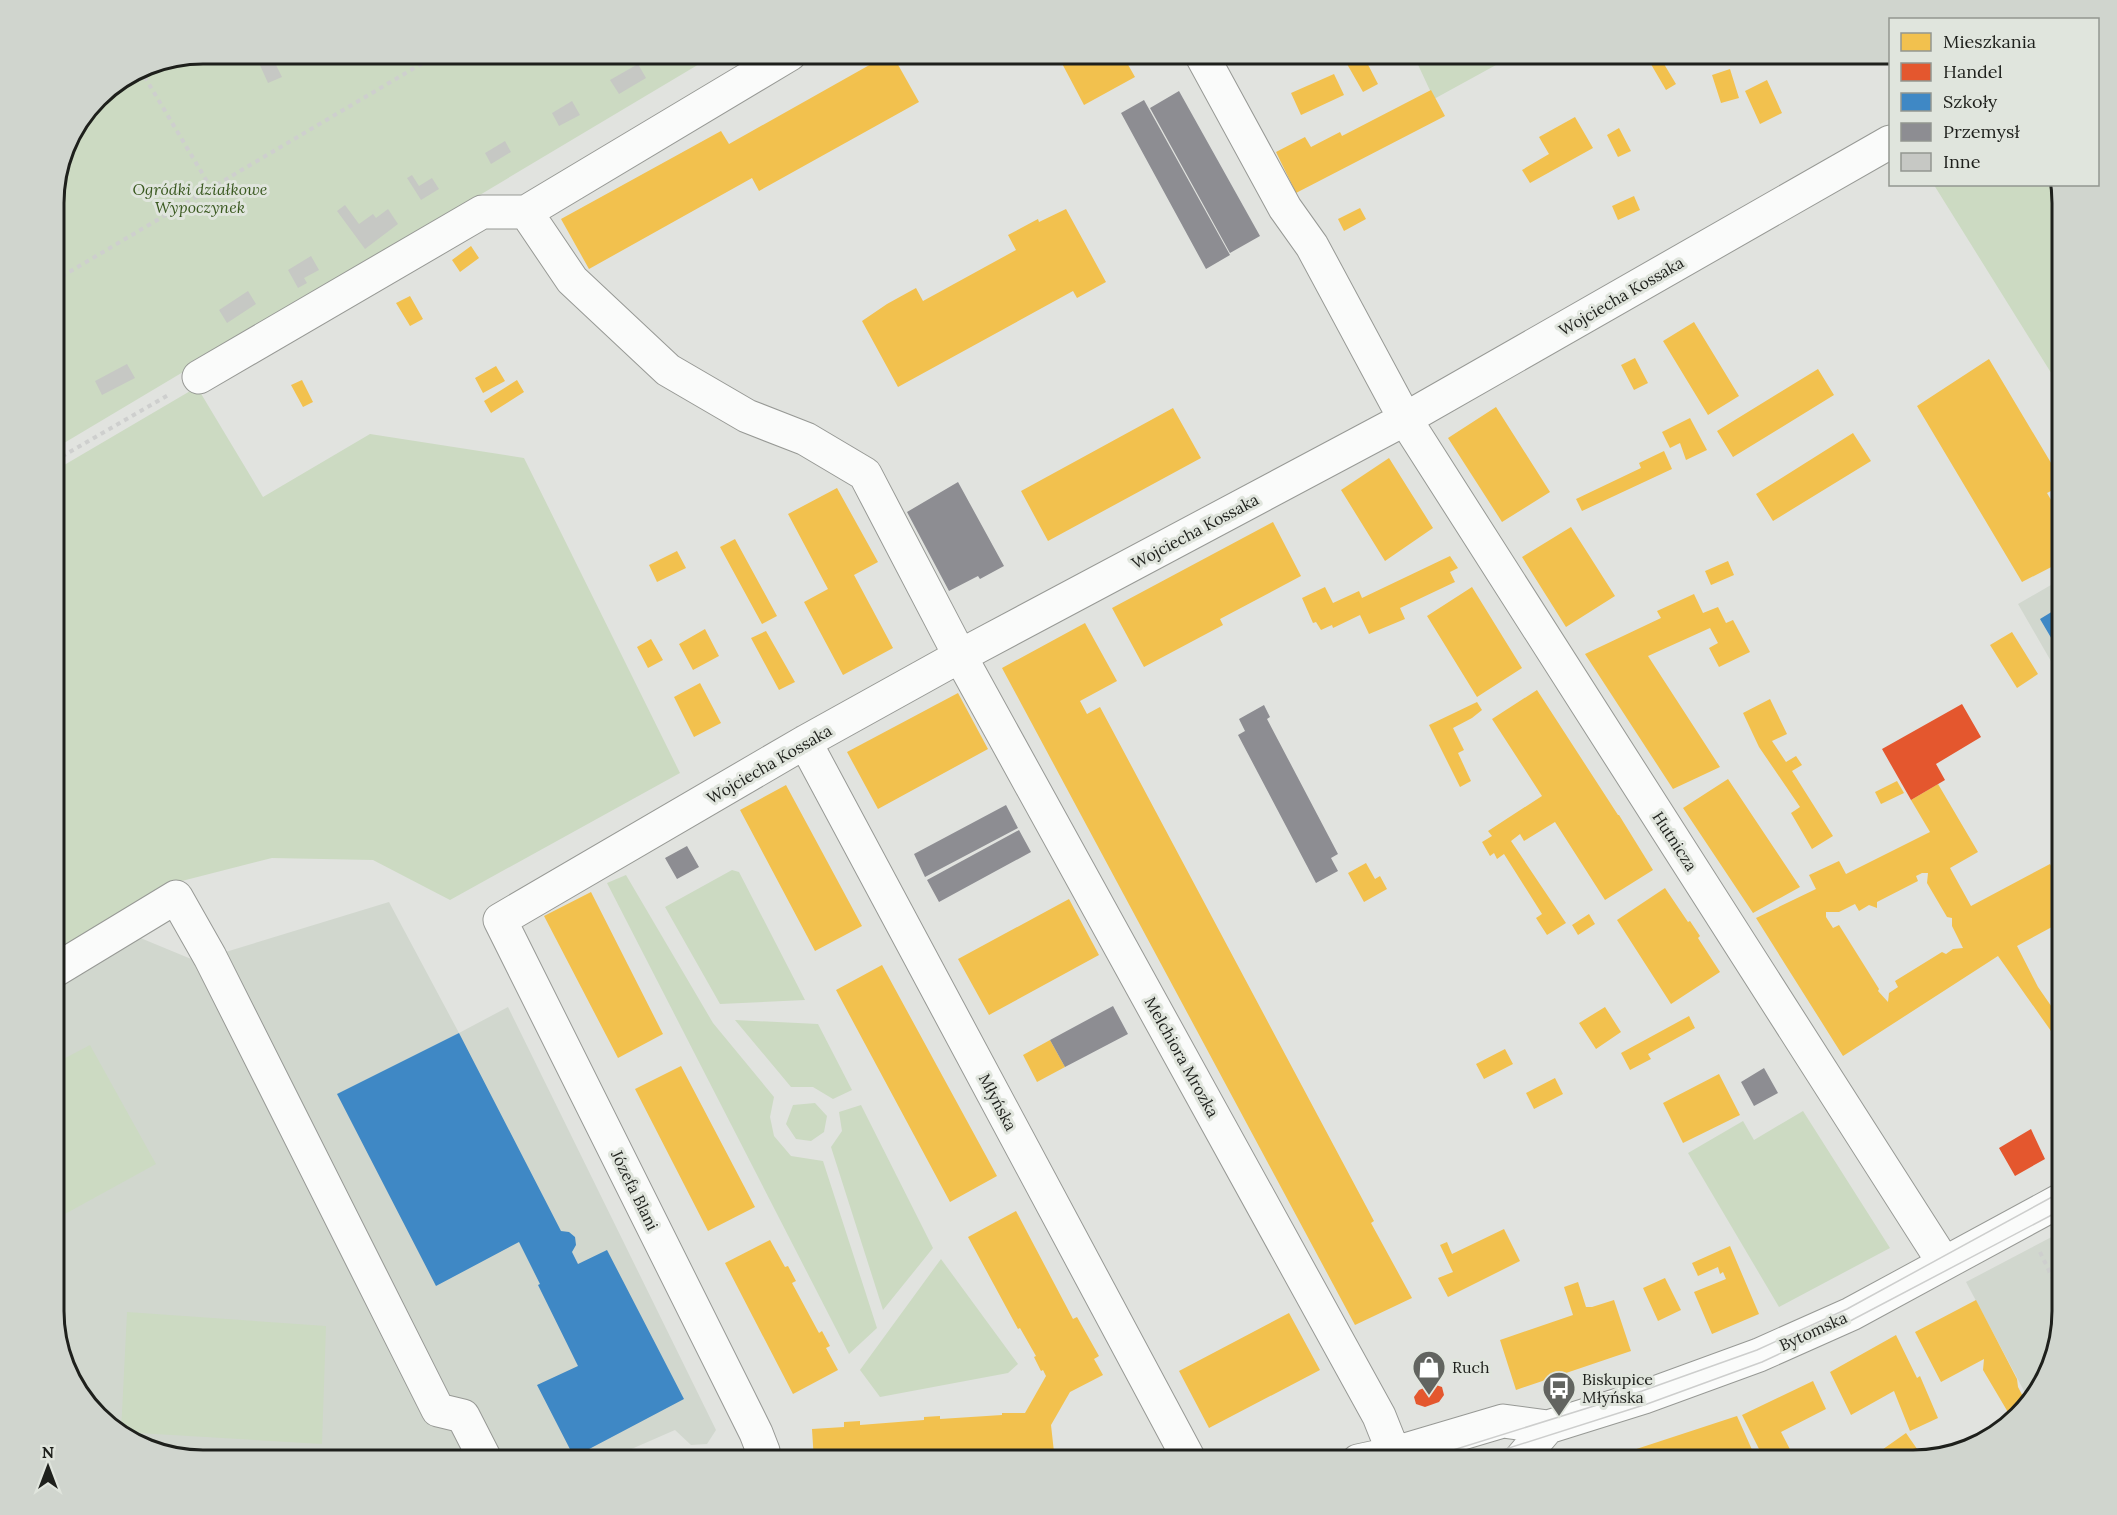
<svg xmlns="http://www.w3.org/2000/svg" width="2117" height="1515" viewBox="0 0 2117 1515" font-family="Lora,serif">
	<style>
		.built { fill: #d1d7ce }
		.green { fill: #ccdac2 }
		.homes { fill: #f2c14e; fill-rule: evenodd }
		.shops { fill: #e4572e }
		.schools { fill: #3f88c5 }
		.industry { fill: #8d8d92 }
		.building { fill: #c6c8c4 }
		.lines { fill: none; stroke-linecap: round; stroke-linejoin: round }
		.minor-casing { stroke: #979995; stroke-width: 35 }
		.path { stroke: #cecfce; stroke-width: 4; stroke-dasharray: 4.5 4.5; stroke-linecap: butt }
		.minor { stroke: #fafbfa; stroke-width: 33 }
		.tram { stroke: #cdcecd; stroke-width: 1.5 }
		.labels { text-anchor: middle; stroke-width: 6; stroke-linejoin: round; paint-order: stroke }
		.park-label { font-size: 16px; font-style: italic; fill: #3a5920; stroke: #e0e5dd }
		.street-label { font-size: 16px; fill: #1e201c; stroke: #e0e5dd }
		.poi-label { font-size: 16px; fill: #1e201c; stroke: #e0e5dd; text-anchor: start }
		.rim { fill: none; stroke: #1e201c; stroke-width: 3 }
	</style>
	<rect width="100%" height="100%" fill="#e1e3df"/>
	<path class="built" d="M2063,578V682L2018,604Z
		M389,902L459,1033L508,1007L716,1430L707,1444L691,1445L675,1430L604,1461H290L152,1452L113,1430L74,1386L54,1321V988L138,937L196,961Z
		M2063,1231V1312L2055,1359L2031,1404L1966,1282Z"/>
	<path class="green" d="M203,54H716L54,449V193L70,137L105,91L146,65Z
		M1413,54H1516L1434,99Z
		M1934,185H2059L2063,203V392Z
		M197,387L263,497L370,434L524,458L680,773L450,900L373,860L272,858L174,883L54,955V471Z
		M732,870L739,872L805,1000L720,1004L665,907Z
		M626,875L713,1023L774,1097L770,1117L774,1136L791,1156L823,1161L877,1328L849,1354L607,883Z
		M735,1020L818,1024L852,1090L833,1099L813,1087H791Z
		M90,1045L156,1164L54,1220V1064Z
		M815,1103L827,1116L824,1132L811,1141L796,1139L786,1124L793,1105Z
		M861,1105L933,1248L883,1310L831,1147L842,1131L839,1112Z
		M1803,1111L1890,1248L1779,1307L1688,1153L1743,1121L1754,1140Z
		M941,1259L1018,1364L1008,1373L880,1397L860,1370Z
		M127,1312L326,1326L322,1444L121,1432Z"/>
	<path class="homes" d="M889,54H892L919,102L759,191L752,178L589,269L561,219L721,131L729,144Z
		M1057,54H1122L1135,77L1084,105Z
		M1645,54H1658L1676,84L1666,90Z
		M1363,55L1378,84L1363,92L1347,64Z
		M1730,69L1739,98L1721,103L1712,75Z
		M1334,74L1344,95L1301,115L1291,93Z
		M1767,80L1782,113L1760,124L1745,91Z
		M1431,90L1445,116L1296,193L1276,152L1305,137L1311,147L1340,132L1342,136Z
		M1575,117L1593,148L1530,183L1522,170L1549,154L1539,137Z
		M1619,128L1631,151L1618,157L1607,135Z
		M1634,196L1640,210L1618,220L1612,206Z
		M1360,208L1366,219L1344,231L1338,219Z
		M1066,209L1106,282L1077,298L1073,291L898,387L862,321L887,304L916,288L923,301L1016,250L1008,235L1038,219L1039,222Z
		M471,246L479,258L460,272L452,260Z
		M410,296L423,319L410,326L396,303Z
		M1694,322L1739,396L1708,415L1663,341Z
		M1635,358L1648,383L1634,390L1621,365Z
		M1989,359L2063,483V485L2047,493L2063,520V561L2022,582L1917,406Z
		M496,366L505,381L483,393L475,378Z
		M1818,369L1834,395L1733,457L1717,431Z
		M302,380L313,402L303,407L291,385Z
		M517,380L524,392L491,413L484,401Z
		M1496,407L1550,492L1502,522L1448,438Z
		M1173,408L1201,458L1048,541L1021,491Z
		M1690,418L1707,450L1686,460L1680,443L1670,448L1662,432Z
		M1853,433L1871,461L1773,521L1756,494Z
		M1664,451L1672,469L1582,511L1576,499L1641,468L1639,463Z
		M1389,458L1433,528L1385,561L1341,490Z
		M837,488L878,562L854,575L893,648L843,675L804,602L828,589L788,514Z
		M1273,522L1301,576L1220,619L1223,625L1144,667L1112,608Z
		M1571,527L1615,596L1566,627L1522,557Z
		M735,539L777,616L762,624L720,547Z
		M677,551L686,568L657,582L649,565Z
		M1450,556L1458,568L1450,572L1455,582L1400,608L1405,619L1369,634L1360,615L1333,628L1332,625L1321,630L1316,622L1313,623L1302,598L1325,587L1333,603L1359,591L1362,598Z
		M1728,561L1734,575L1711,585L1705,571Z
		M1472,587L1522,668L1477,697L1427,616Z
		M1694,594L1703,613L1718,607L1726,623L1733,620L1750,652L1719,667L1709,648L1718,643L1710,628L1648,656L1720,767L1673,789L1585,654L1661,618L1657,611Z
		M1085,623L1117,681L1080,701L1087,714L1100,707L1374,1221L1371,1223L1412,1298L1355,1325L1002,668Z
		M705,629L719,656L693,670L679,644Z
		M766,631L795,682L779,690L751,638Z
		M2012,632L2038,674L2017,688L1990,645Z
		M651,639L663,660L648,668L637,647Z
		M700,683L721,723L694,737L674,697Z
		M1537,690L1618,815H1619L1653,870L1605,900L1555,822L1524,841L1520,834L1511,841L1566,923L1547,935L1536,918L1542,914L1504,854L1497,859L1494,853L1490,856L1482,842L1492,836L1488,831L1542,796L1492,719Z
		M958,693L988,749L878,809L847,752Z
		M1770,699L1787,734L1772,741L1786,762L1796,756L1802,765L1792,771L1833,836L1812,849L1791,813L1800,807L1759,747L1743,713Z
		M1477,702L1482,710L1472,718L1453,728L1464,750L1458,753L1471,781L1460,787L1429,725Z
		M1728,779L1800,887L1753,913L1683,808Z
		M1897,781L1904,793L1881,804L1875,792Z
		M1938,784L1978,852L1950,868L1971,906L2050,864L2063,888V921L2017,946L2038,987L2056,1013L2063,1010V1048L1998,956L1843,1056L1756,918L1816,889L1809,875L1839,861L1846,874L1930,832L1911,800ZM1922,873H1928L1927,883L1947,917L1952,918V926L1963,948L1953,949L1946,954L1942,952L1895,981L1898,987L1889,993L1888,1002L1878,991L1879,989L1839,925L1833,928L1826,917V912H1839L1855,904L1859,911L1869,905L1877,908V902L1918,881L1916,876Z
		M786,785L862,926L815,951L740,810Z
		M1366,863L1375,879L1380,876L1387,889L1364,902L1348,873Z
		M1665,888L1688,922L1690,921L1700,936L1698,938L1720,972L1671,1004L1617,920Z
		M591,892L663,1034L618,1058L544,916Z
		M1069,899L1099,955L989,1015L958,959Z
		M1589,914L1595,924L1578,935L1572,925Z
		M882,965L997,1176L950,1202L836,990Z
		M1605,1007L1621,1032L1596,1049L1579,1023Z
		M1689,1016L1695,1028L1648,1054L1651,1059L1630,1070L1621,1053Z
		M1050,1040L1065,1067L1037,1082L1023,1055Z
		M1505,1049L1513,1064L1484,1079L1476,1064Z
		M681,1066L755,1207L708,1231L635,1089Z
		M1719,1074L1740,1115L1683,1143L1663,1103Z
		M1555,1078L1563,1094L1534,1109L1526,1093Z
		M1016,1211L1073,1319L1077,1317L1099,1356L1094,1359L1103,1375L1070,1392L1051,1425L1055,1461H814L812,1429L844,1427V1422L860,1421V1425L924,1420V1417L940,1416V1419L1002,1415V1413H1025L1046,1376L1043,1370L1041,1371L1034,1357L1036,1356L1020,1328L1018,1329L968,1237Z
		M1504,1229L1520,1261L1448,1297L1438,1278L1453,1272L1440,1245L1447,1242L1452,1254Z
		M770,1240L785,1267L788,1266L796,1281L792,1283L819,1333L822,1331L830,1346L826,1348L838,1370L793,1394L725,1263Z
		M1730,1246L1759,1314L1712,1334L1694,1292L1726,1279L1723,1272L1720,1274L1718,1267L1698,1276L1692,1263Z
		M1665,1278L1681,1310L1658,1321L1643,1288Z
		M1578,1282L1586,1307H1592L1614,1300L1631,1351L1516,1390L1500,1340L1573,1315L1564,1287Z
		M1976,1300L2017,1379L2018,1387L2028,1406L2012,1419L1983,1370L1984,1359L1941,1382L1915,1332Z
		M1289,1313L1320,1370L1209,1428L1179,1371Z
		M1896,1335L1917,1378L1920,1376L1938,1418L1910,1431L1894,1391L1851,1415L1830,1372Z
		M1813,1381L1826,1409L1781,1432L1796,1461H1765L1742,1415Z
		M1737,1416L1757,1461H1614L1612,1457Z
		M1906,1433L1924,1459L1914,1461H1870L1869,1459Z"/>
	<path class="shops" d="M1962,704L1981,737L1936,764L1945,780L1911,800L1882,749Z
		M2031,1129L2045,1159L2015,1176L1999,1148Z
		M1433,1384L1442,1387L1444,1395L1439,1402L1425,1407L1416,1404L1414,1397L1419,1390Z"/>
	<path class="schools" d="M2063,605V658L2040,619Z
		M459,1033L561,1231L569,1232L575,1237L576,1245L572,1252L578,1264L607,1250L684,1399L574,1457L537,1385L578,1366L538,1285L540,1284L519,1242L436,1286L337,1094Z"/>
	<path class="industry" d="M1179,91L1260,236L1230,253L1150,108Z
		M1144,100L1230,255L1206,269L1121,113Z
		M958,482L1004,566L980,579L978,576L949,591L907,512Z
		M1264,705L1270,717L1267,719L1338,854L1331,858L1338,871L1316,883L1238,735L1245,731L1239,719Z
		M1006,805L1018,828L925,877L914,854Z
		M1019,830L1031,852L939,902L927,880Z
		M687,846L699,867L677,879L665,858Z
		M1113,1006L1128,1034L1065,1067L1050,1040Z
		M1764,1068L1778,1093L1754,1106L1741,1082Z"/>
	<path class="building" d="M314,54H332L319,62Z
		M272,57L282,77L268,83L259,63Z
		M638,64L646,78L619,94L610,80Z
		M572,101L580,115L559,126L552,113Z
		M505,141L511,152L491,164L485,153Z
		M412,175L419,186L432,178L439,189L421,200L407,178Z
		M345,205L359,224L373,214L376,218L388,209L398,224L365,249L337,211Z
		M311,256L319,270L304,278L307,283L298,288L288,270Z
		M248,291L256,304L227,323L219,310Z
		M127,364L135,378L102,395L95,381Z"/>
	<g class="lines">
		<defs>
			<path id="minor" d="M1201,54L1285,208L1312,246L1405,419L1944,1263
				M526,212L572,280L668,370L747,416L806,439L865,474L960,656L1379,1416L1397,1461
				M199,377L482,212H526L790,54
				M805,742L1190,1461
				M54,971L176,897L210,957L438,1410L463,1416L486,1461
				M765,1461L763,1451L756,1433L500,920L805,742L960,656L1405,419L1890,142
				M1358,1461L1395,1453L1503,1421L1548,1427L1644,1397L1759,1355L1851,1314L2063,1199
				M1519,1461L1548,1427"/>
		</defs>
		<use href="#minor" class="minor-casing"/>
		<path class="path" d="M140,69L211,188
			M54,281L438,54
			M54,461L170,394
			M2040,1252L2063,1300"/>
		<use href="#minor" class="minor"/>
		<path class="tram" d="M1418,1461L1642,1391L1757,1350L1847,1309L2063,1191
			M1468,1461L1647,1404L1762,1362L1852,1320L2063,1209"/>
	</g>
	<defs>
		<symbol id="shop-pin" viewBox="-11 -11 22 30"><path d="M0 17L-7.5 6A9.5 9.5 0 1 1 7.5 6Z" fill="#626460" stroke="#e0e5dd"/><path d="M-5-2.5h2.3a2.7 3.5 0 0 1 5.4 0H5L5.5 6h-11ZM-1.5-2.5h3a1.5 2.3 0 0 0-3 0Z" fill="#fff"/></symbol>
		<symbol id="bus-pin" viewBox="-11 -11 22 30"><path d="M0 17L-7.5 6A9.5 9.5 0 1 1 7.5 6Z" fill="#626460" stroke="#e0e5dd"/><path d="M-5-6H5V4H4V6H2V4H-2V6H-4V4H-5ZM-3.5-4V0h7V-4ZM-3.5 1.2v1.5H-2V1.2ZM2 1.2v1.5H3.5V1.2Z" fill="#fff"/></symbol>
	</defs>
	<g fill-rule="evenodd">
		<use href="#shop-pin" x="1410" y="1348" width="38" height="52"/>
		<use href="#bus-pin" x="1540" y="1369" width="38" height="52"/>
	</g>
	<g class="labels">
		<g class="park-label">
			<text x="200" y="195">Ogródki działkowe<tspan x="200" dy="18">Wypoczynek</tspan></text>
		</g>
		<g class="street-label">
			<text transform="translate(1621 296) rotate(-30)" y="6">Wojciecha Kossaka</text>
			<text transform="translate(1195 531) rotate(-28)" y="6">Wojciecha Kossaka</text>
			<text transform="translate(769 764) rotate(-30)" y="6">Wojciecha Kossaka</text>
			<text transform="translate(1675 841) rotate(57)" y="6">Hutnicza</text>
			<text transform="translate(1182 1057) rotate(61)" y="6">Melchiora Mrozka</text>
			<text transform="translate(998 1102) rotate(62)" y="6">Młyńska</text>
			<text transform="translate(635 1190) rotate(64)" y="6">Józefa Blani</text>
			<text transform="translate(1813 1331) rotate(-24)" y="6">Bytomska</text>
		</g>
		<g class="poi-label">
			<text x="1452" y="1373">Ruch</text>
			<text x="1582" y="1385">Biskupice<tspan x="1582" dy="18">Młyńska</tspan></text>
		</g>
	</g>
	<path d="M0 0H2117V1515H0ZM203 64H1913A139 139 0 0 1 2052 203V1311A139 139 0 0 1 1913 1450H203A139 139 0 0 1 64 1311V203A139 139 0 0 1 203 64Z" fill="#d0d5ce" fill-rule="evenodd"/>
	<path class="rim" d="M203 64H1913A139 139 0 0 1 2052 203V1311A139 139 0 0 1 1913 1450H203A139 139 0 0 1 64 1311V203A139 139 0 0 1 203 64Z"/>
	<rect x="1889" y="18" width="210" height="168" fill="#e0e5dd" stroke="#929690" stroke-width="1.5"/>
	<rect x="1901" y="33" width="30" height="18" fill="#f2c14e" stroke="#929690" stroke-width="1.5"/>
	<text x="1943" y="48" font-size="18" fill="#1e201c">Mieszkania</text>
	<rect x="1901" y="63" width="30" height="18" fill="#e4572e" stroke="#929690" stroke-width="1.5"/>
	<text x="1943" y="78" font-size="18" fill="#1e201c">Handel</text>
	<rect x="1901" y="93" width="30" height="18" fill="#3f88c5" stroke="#929690" stroke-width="1.5"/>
	<text x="1943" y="108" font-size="18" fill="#1e201c">Szkoły</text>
	<rect x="1901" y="123" width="30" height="18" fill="#8d8d92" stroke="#929690" stroke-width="1.5"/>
	<text x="1943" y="138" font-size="18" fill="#1e201c">Przemysł</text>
	<rect x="1901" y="153" width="30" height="18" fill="#c6c8c4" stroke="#929690" stroke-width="1.5"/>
	<text x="1943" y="168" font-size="18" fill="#1e201c">Inne</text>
	<g transform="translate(48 1467)" stroke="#e0e5dd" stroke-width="4.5" paint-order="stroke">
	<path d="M0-4.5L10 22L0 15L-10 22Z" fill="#1e201c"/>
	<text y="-9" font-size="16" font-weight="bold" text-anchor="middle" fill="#1e201c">N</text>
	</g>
</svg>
